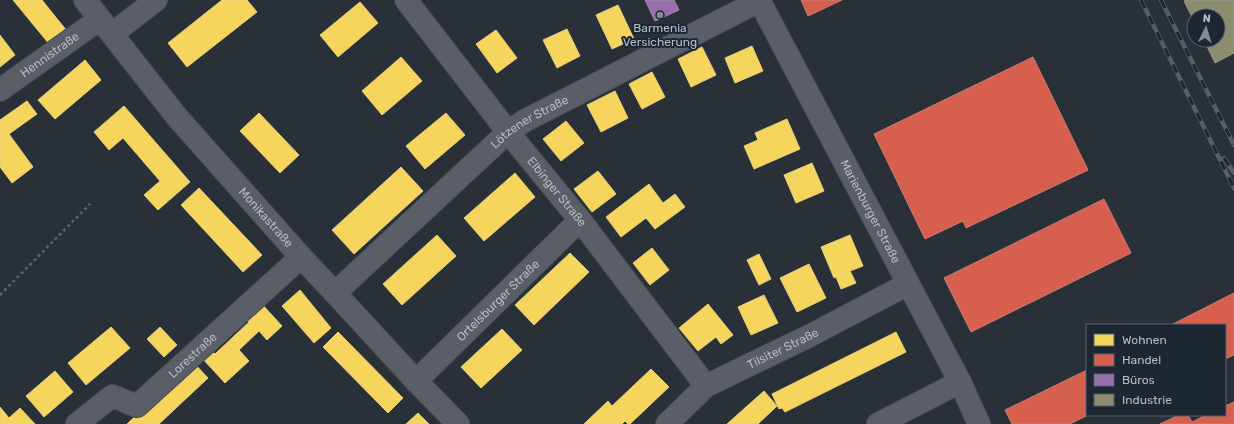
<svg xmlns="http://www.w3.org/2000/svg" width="1234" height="424" viewBox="0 0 1234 424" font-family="Rubik,sans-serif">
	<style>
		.homes { fill: #f6d55c; stroke: #e2ce7d }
		.shops { fill: #d6604d; stroke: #cc7c72 }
		.offices { fill: #9970ab; stroke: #a187b4 }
		.industry { fill: #8c8c6e; stroke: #989a89 }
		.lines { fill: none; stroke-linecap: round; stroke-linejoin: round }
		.street-casing { stroke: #484c53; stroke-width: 24 }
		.path { stroke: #5d636a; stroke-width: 2.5; stroke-dasharray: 3 3; stroke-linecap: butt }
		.street { stroke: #5a5e66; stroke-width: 22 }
		.rail-casing { stroke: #595d64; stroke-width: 4.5 }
		.rail { stroke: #1d2633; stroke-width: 3; stroke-dasharray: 9; stroke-linecap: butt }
		.poi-dot { fill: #848b96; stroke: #1d2633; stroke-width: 1.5 }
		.labels { text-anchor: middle; stroke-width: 4; stroke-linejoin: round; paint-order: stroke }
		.poi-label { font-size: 12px; fill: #b4bcc9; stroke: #1d2633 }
		.street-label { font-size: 12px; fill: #b4bcc9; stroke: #1d2633 }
	</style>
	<rect width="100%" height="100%" fill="#2a3038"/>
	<path class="homes" d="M13,0H42L71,36L54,50Z
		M222,0H247L257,12L187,67L168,43Z
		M360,2L378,23L338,57L320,35Z
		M618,5L634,39L612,49L596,15Z
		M567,29L580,56L557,68L543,40Z
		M496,30L517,58L497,73L476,44Z
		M0,35L15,55L0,67Z
		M752,46L763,71L735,83L725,58Z
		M702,47L716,75L691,87L678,59Z
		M401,57L422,81L382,115L362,91Z
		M85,60L101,80L55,119L38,100Z
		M652,72L665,97L642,109L629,84Z
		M615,91L628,118L601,132L587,105Z
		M27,101L37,114L9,134L33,167L12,183L0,167V120Z
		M124,106L190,182L158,210L144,195L160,181L123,138L109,150L94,132Z
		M259,113L299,155L280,173L240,131Z
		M446,113L465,135L425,169L406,146Z
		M787,119L800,149L754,169L744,146L758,140L755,133Z
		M566,121L584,143L561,161L543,139Z
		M812,163L824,191L796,203L784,175Z
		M401,167L423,191L354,254L332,230Z
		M598,171L616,194L592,212L574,189Z
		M515,173L535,197L484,241L464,218Z
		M649,184L663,203L675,194L685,207L655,229L646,218L621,237L606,217Z
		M199,188L262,255L243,272L181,205Z
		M437,235L456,256L402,305L383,284Z
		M850,235L863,266L850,271L856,283L841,289L836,277L834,278L821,247Z
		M652,248L669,270L650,285L633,263Z
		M570,253L589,272L534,325L515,305Z
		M759,254L771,279L759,285L747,260Z
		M809,264L826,298L797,312L780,278Z
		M300,290L331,328L314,343L282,306Z
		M764,295L778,323L751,335L738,307Z
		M260,302L282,326L267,340L259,331L239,350L249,361L225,383L200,356L209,348L215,354L249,322L243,317Z
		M708,304L733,335L721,344L716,337L698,351L679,328Z
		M111,327L130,348L86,385L68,363Z
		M160,327L177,345L164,357L147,339Z
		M502,329L522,350L481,388L461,367Z
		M338,332L403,398L388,413L323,347Z
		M896,332L906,352L785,412L782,408L779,409L772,394Z
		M193,362L208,378L159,424H127Z
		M651,369L669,387L630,424H628L625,421L622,424H584L608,401L612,406Z
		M55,371L73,392L44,417L26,396Z
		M764,391L777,406L758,424H727Z
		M0,407L9,418L20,408L35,424H0Z
		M418,413L429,424H406Z"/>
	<path class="shops" d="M801,0H842L808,16Z
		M1033,57L1088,170L966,228L963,221L925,239L874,134Z
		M1104,199L1131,253L971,332L944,278Z
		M1234,293V355L1225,359V325H1171Z
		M1087,370V415H1088L1070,424H1012L1005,410Z
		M1234,402V424H1160L1179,415H1188L1192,422L1206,415H1225V406Z"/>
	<path class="offices" d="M645,0H674L679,10L655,21Z"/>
	<path class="industry" d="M1187,0H1234V53L1215,63L1204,40H1218V16H1194V21L1184,1Z"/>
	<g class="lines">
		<defs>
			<g id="street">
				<path id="s1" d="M85,0L177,117L301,257L335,293L416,381L458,424"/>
				<path id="s2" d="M406,0L508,132L580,220L706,386"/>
				<path id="s3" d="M759,0L960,382L979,424"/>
				<path d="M112,34L156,0"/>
				<path id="s4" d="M0,90L100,19"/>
				<path id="s5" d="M335,293L508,132L526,120L759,1"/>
				<path id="s6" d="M416,381L580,220"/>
				<path id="s7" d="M77,424L112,396L137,406L301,257"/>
				<path id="s8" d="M667,424L706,386L811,335L908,284"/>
				<path d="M878,424L960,382"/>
			</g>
		</defs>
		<use href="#street" class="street-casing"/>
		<path class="path" d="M0,295L90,204"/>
		<use href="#street" class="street"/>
		<defs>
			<path id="rail" d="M1141,0L1234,188
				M1161,0L1234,145
				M1224,158L1234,173"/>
		</defs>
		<use href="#rail" class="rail-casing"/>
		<use href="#rail" class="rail"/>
	</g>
	<circle class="poi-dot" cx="660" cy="15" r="4"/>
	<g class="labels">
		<g class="poi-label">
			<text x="660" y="32">Barmenia<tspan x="660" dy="14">Versicherung</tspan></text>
		</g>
		<g class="street-label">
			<text dy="4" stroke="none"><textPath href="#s4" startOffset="61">Hennistraße</textPath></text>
			<text dy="4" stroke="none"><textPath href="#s5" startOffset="260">Lötzener Straße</textPath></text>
			<text dy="4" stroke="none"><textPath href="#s2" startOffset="244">Elbinger Straße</textPath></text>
			<text dy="4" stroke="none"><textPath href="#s3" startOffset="239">Marienburger Straße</textPath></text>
			<text dy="4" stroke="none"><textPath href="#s1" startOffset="283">Monikastraße</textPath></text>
			<text dy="4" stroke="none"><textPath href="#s6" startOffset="115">Ortelsburger Straße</textPath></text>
			<text dy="4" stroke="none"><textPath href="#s8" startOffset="140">Tilsiter Straße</textPath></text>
			<text dy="4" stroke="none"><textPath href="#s7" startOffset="147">Lorestraße</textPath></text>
		</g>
	</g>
	<rect x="1086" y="324" width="140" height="92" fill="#1d2633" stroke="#59626f"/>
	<rect x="1094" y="334" width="20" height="12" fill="#f6d55c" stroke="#59626f"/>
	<text x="1122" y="344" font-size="12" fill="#b4bcc9">Wohnen</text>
	<rect x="1094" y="354" width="20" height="12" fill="#d6604d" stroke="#59626f"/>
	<text x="1122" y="364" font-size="12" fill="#b4bcc9">Handel</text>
	<rect x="1094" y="374" width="20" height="12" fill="#9970ab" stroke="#59626f"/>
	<text x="1122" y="384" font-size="12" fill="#b4bcc9">Büros</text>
	<rect x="1094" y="394" width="20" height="12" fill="#8c8c6e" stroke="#59626f"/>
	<text x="1122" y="404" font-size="12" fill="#b4bcc9">Industrie</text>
	<g transform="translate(1206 28) rotate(5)"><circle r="19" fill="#1d2633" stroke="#59626f"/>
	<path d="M0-3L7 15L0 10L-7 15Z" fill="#848b96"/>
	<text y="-6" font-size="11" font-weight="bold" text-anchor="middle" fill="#b4bcc9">N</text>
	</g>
</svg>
